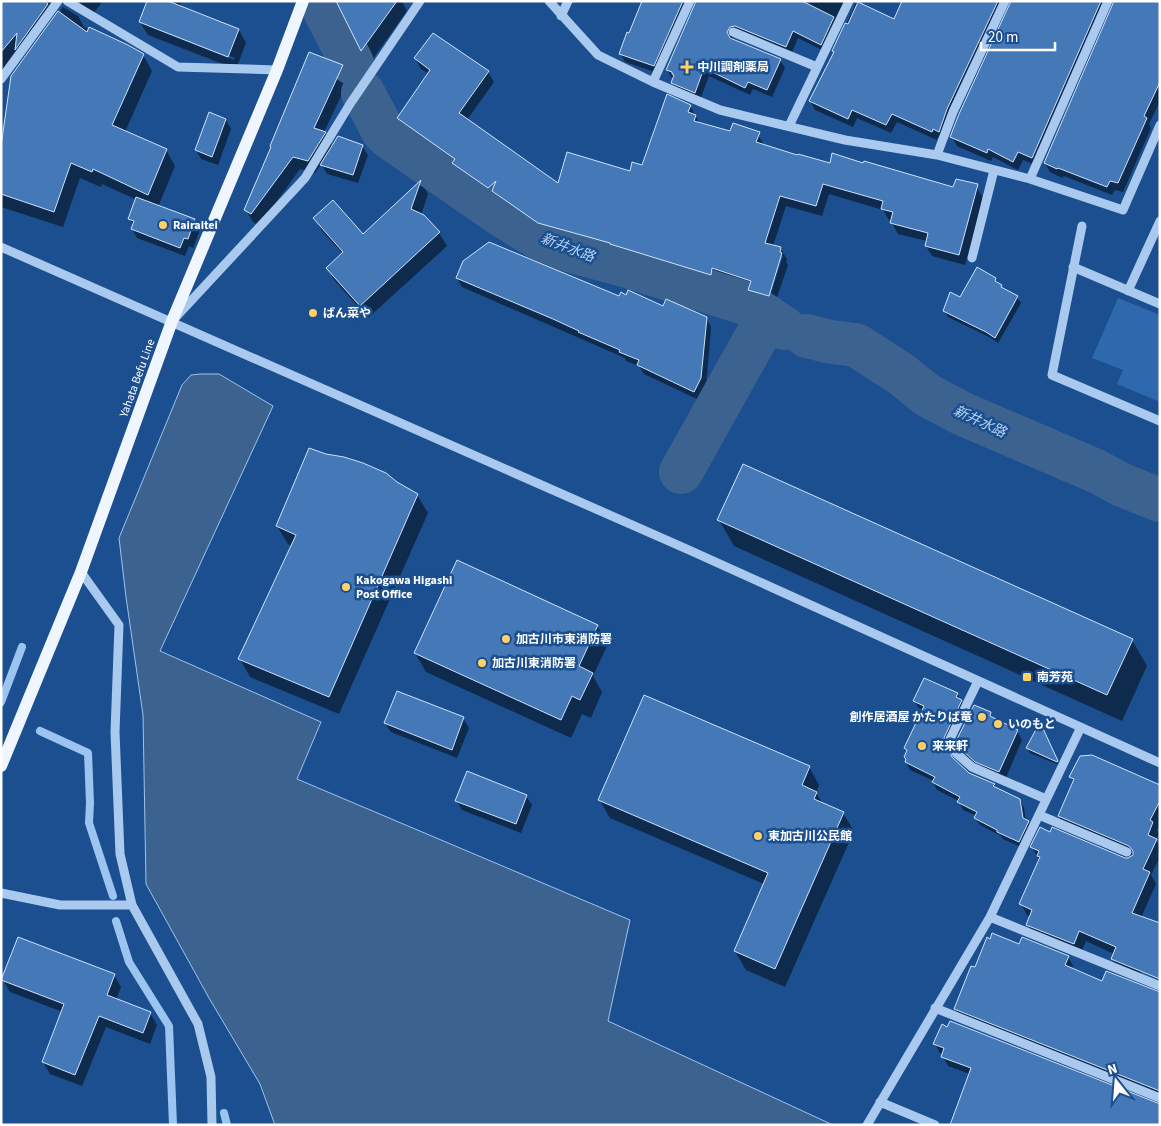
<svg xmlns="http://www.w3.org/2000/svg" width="1161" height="1126" viewBox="0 0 1161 1126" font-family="'Source Sans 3','Noto Sans JP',sans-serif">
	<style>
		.green { fill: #2e69ad }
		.water { fill: #3c6290; stroke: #9cc4f0 }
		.shadow { fill: #0007; fill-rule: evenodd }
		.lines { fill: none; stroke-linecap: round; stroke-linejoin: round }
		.stream { stroke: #9cc4f0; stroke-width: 8 }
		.river { stroke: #3c6290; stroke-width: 44 }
		.building { fill: #4478b7; stroke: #cfe3fa }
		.minor { stroke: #a9c9ee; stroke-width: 9 }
		.major { stroke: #f0f6ff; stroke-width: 12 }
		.poi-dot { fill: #ffd166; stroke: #1b4f8f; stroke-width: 2 }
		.labels { text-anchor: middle; stroke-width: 5; stroke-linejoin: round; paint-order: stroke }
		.poi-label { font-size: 12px; font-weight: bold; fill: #fff; stroke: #1b4f8f; text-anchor: start }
		.street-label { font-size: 12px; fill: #fff; stroke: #1b4f8f }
		.water-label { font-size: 14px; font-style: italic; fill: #b5d3f5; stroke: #1b4f8f }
	</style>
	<rect width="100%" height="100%" fill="#1b4f8f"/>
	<path class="green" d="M1118,298L1160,315V402L1117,384L1123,370L1092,358Z"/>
	<path class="water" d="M200,374H219L273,406L160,651L321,722L297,779L630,920L608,1021L833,1125H275L260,1084L209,998L146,884L143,715L126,597L119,538L182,385L191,375Z"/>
	<path class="shadow" d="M1,1H103L93,14L64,3L58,6L1,72Z
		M148,1H181L180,8L239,30L246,43L236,69L148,35L140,22ZM150,25L235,58L234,60L150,27Z
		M337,1H402L407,11L369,64Z
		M643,1H846L826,52L798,38L791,55L737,34L731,39L780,60L785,68L772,97L753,89L750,95L709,76L700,100L677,91L672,83L674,78H672L667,70L697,3L692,4L658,73L625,62L621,54Z
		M904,1H1160V101L1149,124L1151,128L1123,192L1115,190L1112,195L1064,176L1062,178L1050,172L1045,163L1115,4L1112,3L1107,7L1037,166L1023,160L1018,170L993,157L991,161L957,146L952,137L1012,4L1009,3L1004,7L944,140L938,137L937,140L897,122L891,133L857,118L853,127L815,110L810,101L835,53L834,51L856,3L895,21Z
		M63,7L78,16L84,27L128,46L143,55L152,71L125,132L166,150L175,166L158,207L195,220L200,230L193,248L189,246L185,256L137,238L132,229L133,225L130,219L137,200L102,184L101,187L80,178L63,227L1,207V130L4,132L12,76Z
		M415,58L488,72L494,82L467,120L559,185L630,172L643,166L690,106L700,124L731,133L756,132L763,143L762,146L830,165L954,188L975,185L982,196V204L965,265L932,256L926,246L927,241L898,234L892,223V221L889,220L883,210L829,194L822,216L786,206L773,246L780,248L787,259L786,262L788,265L774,306L756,300L750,289L717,278L716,285L617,255L616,253L545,234L499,202L496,197L494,198L460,174L454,163L405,128L398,118L429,74L421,69ZM780,256H783L768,302H766Z
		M342,66L349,79L324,132L333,147L362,146L368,155L358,183L327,174L321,164L315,173L300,169L259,226L253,222L246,210Z
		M226,120L231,129L218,165L201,159L196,150Z
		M421,182L428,194L421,215L424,216L439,233L447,246L368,318L335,281L327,268L343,254L322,231L315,218L363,236Z
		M457,278L620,297L626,296L663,308L706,318L711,327L706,387L699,400L644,374L639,366L626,361L625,358L462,287Z
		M995,279L1002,288L1017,297L1021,303L998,343L991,338L948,317L944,311L960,299Z
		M396,483L417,495L428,513L339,714L250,677L240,659L292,546L288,544L277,526Z
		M719,520L1132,640L1147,666L1122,721L734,546Z
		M597,626L608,644L593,676L602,692L591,718L582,714L571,738L426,672L415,653Z
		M957,694L965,708L947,747L952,759L969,774L994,785L996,789L1020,800L1024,808L1026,821L1028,822L1032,829L1023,848L1003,839L1001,836L980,825L975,818L977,816L963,810L959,802V801L937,790L933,782L934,781L910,770L906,762L908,751L906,748L923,710L919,708L914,701Z
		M990,713L994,720L1017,731L1022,740L1005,780L982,771L968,758L962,749Z
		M463,718L469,728L457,758L391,732L385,723Z
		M1042,727L1059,765L1030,753L1027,748Z
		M809,767L819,785L816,793L823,804L843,813L854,831L785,987L746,970L735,951L764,884L610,818L599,799Z
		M1071,777L1160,786V824L1157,830L1159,834L1156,840L1160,846V857L1151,875L1156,884L1141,918L1148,957L1139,978L1119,970L1112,959L1114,954L1086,941L1080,955L1034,936L1028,925L1031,917L1027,915L1021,904L1040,859L1038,858L1032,847L1051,833L1124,859L1131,858L1133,856L1065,827L1059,816L1074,783Z
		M526,796L532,805L521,833L462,810L456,800Z
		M1020,946L1068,957L1073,966L1072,969L1103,983L1160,993V1097L961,1018L955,1009L976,969Z
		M114,975L121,987L116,1000L150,1013L157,1025L150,1044L106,1027L82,1086L50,1074L43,1062L63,1012L10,992L3,980Z
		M935,1044L1160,1105L970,1074L948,1066L943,1057L944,1054L940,1053Z"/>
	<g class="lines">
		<path class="stream" d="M1,702L22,647
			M40,731L88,753L90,803L89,823L113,896
			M116,921L129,962L169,1026L173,1125
			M224,1113L227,1125"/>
		<path class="river" d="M325,11L352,63
			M363,93L383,131L389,137L497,212L539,238L568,250L624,265L745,303C759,310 770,320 784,328
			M807,336L831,342L856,345L901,374L927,395L963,414L1096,471L1122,485L1160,500
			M681,472L757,336"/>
	</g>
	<path class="building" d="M1,1H45L48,4L15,50L17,33L1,52Z
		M147,1H168L239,29L228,57L139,22Z
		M336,1H397L361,51Z
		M642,1H683L654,66L619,54L627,32L629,33Z
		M696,1H802L834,17L821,45L793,31L786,47L735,26L730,27L727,32L730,38L781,59L767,90L748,82L745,88L704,68L695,93L671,83L674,75L672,74V72L666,70Z
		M902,1H998L947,109L939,132L933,129L932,132L892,114L886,125L852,110L848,119L809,101L834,52L832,51L845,23L848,24L858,2L894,19Z
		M1011,1H1101L1032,158L1018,152L1013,162L988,149L987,153L950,137L959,114Z
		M1114,1H1160V82L1144,116L1147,118L1118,183L1110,181L1107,187L1058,168L1057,169L1044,163Z
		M58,11L87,32L89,27L128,45L144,54L112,125L167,149L148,195L93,169L92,172L71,163L54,212L1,194V146L11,76Z
		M433,33L489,71L459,113L558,183L567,152L630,171L632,162L642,165L667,94L691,105L688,112L696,115L694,121L730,131L733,123L760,132L756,142L797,155L798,154L830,163L832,153L863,163L864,161L953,187L956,179L978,184L959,255L925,246L928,233L890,223L893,212L881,209L883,201L823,184L816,206L780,196L765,243L781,247L780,252L782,253L769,296L748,290L751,281L712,268L711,275L610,244V243L538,223L492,191L496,181L488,188L452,163L455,159L397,118L430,70L414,58Z
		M309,52L343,65L314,128L326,132L308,161L293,157L251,214L244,210L271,147L270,146Z
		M209,112L226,119L212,157L195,150Z
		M338,136L363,145L353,175L320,165Z
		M421,180L411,209L424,215L440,232L360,306L326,268L343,252L313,218L333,200L363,234Z
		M136,197L195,219L188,239L184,238L180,248L131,229L134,221L128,219Z
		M489,242L619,296L621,292L626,295L628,290L663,306L666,299L707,317L701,378L694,392L637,365L639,360L619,352L620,350L578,332L579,331L553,319L456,278L463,261Z
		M977,267L996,278L995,281L1002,285L1001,287L1018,296L995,338L986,332L943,311L950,292L960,297Z
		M309,448L326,454L344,457L363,463L386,473L397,482L418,494L329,697L238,659L296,535L276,526Z
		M743,464L1133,639L1107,695L717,520Z
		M457,560L598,625L579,666L593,673L580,700L572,696L561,720L414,653Z
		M924,678L958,693L956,697L962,700L944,738L952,757L969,773L995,784L993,786L1020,799L1023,818L1029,821L1019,842L997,832V830L974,818L977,812L957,802L960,797L932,782L935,777L905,762L906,759L904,757L907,750L904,748L924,706L913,701Z
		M397,691L464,717L452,750L384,723Z
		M644,695L810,766L802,785L817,792L814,799L844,812L775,969L734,951L768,873L598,800Z
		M974,705L991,712L990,716L1018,730L999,772L975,762L961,749L957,739Z
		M1040,722L1058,761L1057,762L1026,748Z
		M1092,755L1160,785V801L1150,820L1153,822L1148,835L1157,839L1143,869L1150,872L1132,913L1160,923V979L1111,959L1116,947L1079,931L1074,944L1026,925L1032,910L1019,904L1040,857L1037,856L1039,851L1030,847L1040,827L1050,832L1052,827L1125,858H1128L1133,855V851L1129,846L1058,816L1074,779L1069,777L1080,756Z
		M467,771L527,795L516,824L455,801Z
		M992,933L1019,944L1022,937L1069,956L1065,965L1102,981L1106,971L1160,992V1091L954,1009L971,966L975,967L987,937L990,939Z
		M18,937L115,974L107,995L151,1012L143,1033L99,1016L75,1075L42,1062L64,1004L1,980Z
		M950,1021L1160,1104V1125H950L971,1068L941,1057L944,1048L933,1044L942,1024L947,1027Z"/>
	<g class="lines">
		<path class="minor" d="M67,1L178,67L277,70
			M549,1L598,55L653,82L720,110L845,140L937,155L1030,179L1123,210L1160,125
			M561,16L568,1
			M733,32L817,67
			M1,79L58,1
			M653,82L690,1
			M789,126L849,1
			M937,155L953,112L1005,1
			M1030,179L1108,1
			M1082,226L1052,375L1160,421
			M1,247L689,550L1160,763
			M972,258L994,170
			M1073,267L1160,304
			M1128,291L1160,221
			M176,317L305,178L350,104L420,1
			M81,572L119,625L115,732L120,854L132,905L198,1024L211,1077L212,1125
			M978,681L950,739L956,753L972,767L1046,799
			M1039,815L1127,852
			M1,893L60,905H132
			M990,917L1160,986
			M935,1008L1160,1098
			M880,1102L935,1125
			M867,1125L990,917L1081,727"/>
		<path class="major" d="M1,766L81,572L172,321L277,70L303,1"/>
	</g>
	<g class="poi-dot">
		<path d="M684.5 59.5h5v5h5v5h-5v5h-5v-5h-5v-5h5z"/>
		<circle cx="163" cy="225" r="5"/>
		<circle cx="313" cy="313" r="5"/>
		<circle cx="346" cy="587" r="5"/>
		<circle cx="506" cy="639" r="5"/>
		<circle cx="482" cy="663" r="5"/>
		<rect x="1022" y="672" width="10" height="10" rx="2.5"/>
		<circle cx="982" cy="717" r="5"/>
		<circle cx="998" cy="724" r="5"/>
		<circle cx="922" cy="746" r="5"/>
		<circle cx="758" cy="836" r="5"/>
	</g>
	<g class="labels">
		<g class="poi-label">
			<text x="697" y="71">中川調剤薬局</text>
			<text x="173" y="229">Rairaitei</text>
			<text x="323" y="317">ばん菜や</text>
			<text x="356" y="584">Kakogawa Higashi<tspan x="356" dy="14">Post Office</tspan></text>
			<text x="516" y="643">加古川市東消防署</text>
			<text x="492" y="667">加古川東消防署</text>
			<text x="1037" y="681">南芳苑</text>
			<text x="972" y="721" text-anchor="end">創作居酒屋 かたりば竜</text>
			<text x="1008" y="728">いのもと</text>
			<text x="932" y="750">来来軒</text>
			<text x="768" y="840">東加古川公民館</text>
		</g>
		<g class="street-label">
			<text transform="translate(137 378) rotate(-70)" y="4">Yahata Befu Line</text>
		</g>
		<g class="water-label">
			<text transform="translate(568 247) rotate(21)" y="5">新井水路</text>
			<text transform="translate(980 421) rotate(25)" y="5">新井水路</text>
		</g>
	</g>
	<rect width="1161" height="1126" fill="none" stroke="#ffffff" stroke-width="5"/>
	<g transform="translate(1116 1081) rotate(343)" stroke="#1b4f8f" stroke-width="4" paint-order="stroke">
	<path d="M0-4L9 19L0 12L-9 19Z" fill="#ffffff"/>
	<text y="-8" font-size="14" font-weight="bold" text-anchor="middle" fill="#ffffff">N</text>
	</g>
	<path d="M981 42v8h74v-8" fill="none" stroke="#ffffff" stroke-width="2.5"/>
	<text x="988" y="42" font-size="15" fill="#ffffff" stroke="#1b4f8f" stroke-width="4" paint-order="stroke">20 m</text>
</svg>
